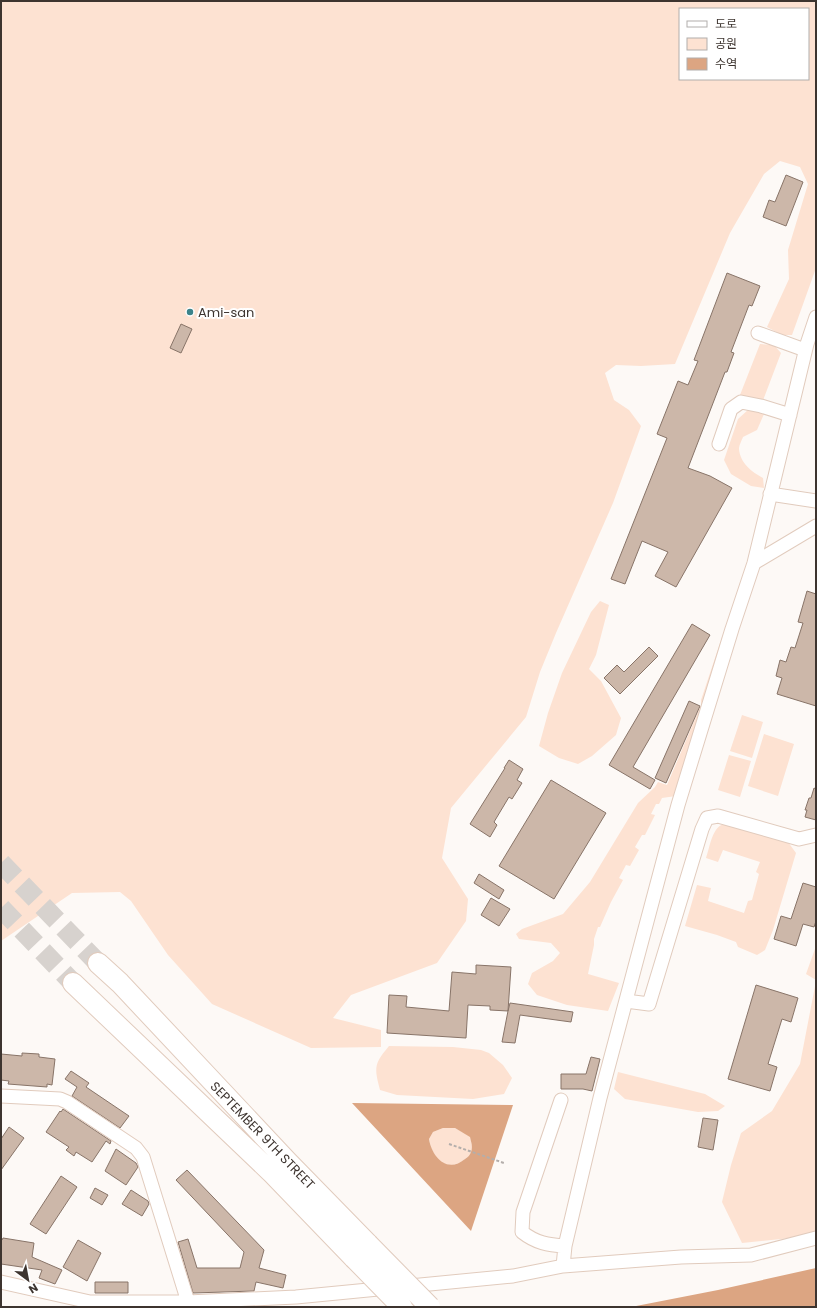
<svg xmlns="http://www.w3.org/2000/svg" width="817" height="1308" viewBox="0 0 817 1308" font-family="Poppins,'Noto Sans KR',sans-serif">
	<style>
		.green { fill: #fde2d2; fill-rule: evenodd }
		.water { fill: #dca582; fill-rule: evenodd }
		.building { fill: #ccb7a9; stroke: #887468 }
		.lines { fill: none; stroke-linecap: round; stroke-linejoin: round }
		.highway-tunnel { stroke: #d7d2ce; stroke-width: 20; stroke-dasharray: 20 10; stroke-linecap: butt }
		.minor-casing { stroke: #e1cbbd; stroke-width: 15 }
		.highway-casing { stroke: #e1cbbd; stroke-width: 22 }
		.path { stroke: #b4aeab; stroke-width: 2; stroke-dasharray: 3 2; stroke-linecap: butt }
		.minor { stroke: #fff; stroke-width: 13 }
		.highway { stroke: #fff; stroke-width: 20 }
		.highway-bridge-casing { stroke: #e1cbbd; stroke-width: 22; stroke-linecap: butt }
		.highway-bridge { stroke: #fff; stroke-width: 20 }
		.poi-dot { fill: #3c838a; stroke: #fff; stroke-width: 1.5 }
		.labels { text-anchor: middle; stroke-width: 4; stroke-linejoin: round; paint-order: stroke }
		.poi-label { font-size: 13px; fill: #3d342f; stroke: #fff; text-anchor: start }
		.street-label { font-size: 13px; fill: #3d342f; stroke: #fff }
	</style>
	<rect width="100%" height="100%" fill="#fdf9f6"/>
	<path class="green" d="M1,1H816V268L792,335H782L767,327L789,279L788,250L808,184L800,167L780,161L764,174L730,233L675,364L641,366L616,365L605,373L614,400L629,410L641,426L613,503L556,633L540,672L526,717L451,808L442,858L468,899L466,921L437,963L351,995L333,1018L381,1030V1047L311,1048L212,1004L168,955L131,901L120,892L72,893L1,941ZM680,9H808V79H680Z
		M760,344L774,345L781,353L762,403L740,395Z
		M749,409L758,410L764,414L757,430L743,437C742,440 739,445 739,449C740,463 752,472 763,478L764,488L751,486L731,474L724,460L738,419Z
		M600,601L609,605L596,655L589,669L601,681L621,718L616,735L592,756L578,764L559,758L539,746L548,713L562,673L591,612Z
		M722,637L726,639L676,796L662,798L659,804H656L651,814L655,815L645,835H642L635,847L639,850L630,866L626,865L619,878L623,880L611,902L600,927H598L594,939V945L588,974L619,983L608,1011L567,1005L537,995L528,984L532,973L553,961L560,953L551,943L519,939L516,934L522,929L563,914L590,882L638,803L655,787L658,782L667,785L701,705V700Z
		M742,715L763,722L752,758L730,751Z
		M764,734L794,744L778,796L748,786Z
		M729,755L751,761L740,797L718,790Z
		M724,824L788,842L796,853L773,930L765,950L757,955L738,947L736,942L717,935L685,926L697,885L711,888L708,901L744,913L748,901L752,900L759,874L756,872L760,862L723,850L718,862L706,858C710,847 712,827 724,824Z
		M816,946V980L806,974Z
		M816,981V1233L800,1237L742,1243L722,1202L731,1165L741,1133L772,1111L800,1064Z
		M389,1046L453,1047L481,1050L489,1053L503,1065L512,1078L504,1094L473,1099L397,1095L380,1090C374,1067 374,1064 389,1046Z
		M618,1072L705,1094L725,1106L718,1111L698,1112L625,1099L614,1089Z
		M443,1128H455L470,1136C471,1142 473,1146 471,1152C470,1155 468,1157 465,1159C447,1174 432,1158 429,1139L433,1132Z"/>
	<path class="water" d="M352,1103L513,1105L471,1231ZM443,1128H455L470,1137C471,1142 473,1146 471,1152C470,1155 468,1157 465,1159C447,1174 432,1157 429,1139L433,1132Z
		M816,1268V1307H631L718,1290Z"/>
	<path class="building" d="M786,175L803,182L786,226L763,217L769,200L775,202Z
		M727,273L760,286L752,306L749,305L731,352L734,353L727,372H725L688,468L710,476L732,488L676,587L655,576L668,552L642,541L625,584L611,579L667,438L657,434L678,381L688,385L698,361L694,360Z
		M181,324L192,329L181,353L170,348Z
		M807,591L816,594V706L777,694L782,678L776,676L780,660L786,662L791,647L795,648L803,623L798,622Z
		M692,624L710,635L633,767L655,780L650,789L609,765Z
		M649,647L658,656L620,694L604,678L617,665L624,672Z
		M689,701L700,706L666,783L655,778Z
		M509,760L523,769L517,780L522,783L512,799L509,797L494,822L497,825L490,837L470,824L505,768H504Z
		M551,780L606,813L554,899L499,866Z
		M814,788L816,789V820L805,817L807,810H805L809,798H811Z
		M479,874L504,890L499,899L474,883Z
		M803,883L816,887V921L814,927L803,924L796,946L774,939L781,916L791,919Z
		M491,898L510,909L499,926L481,915Z
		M476,965L511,967L508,1011L510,1003L573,1012L571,1022L520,1015L515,1043L502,1042L508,1011L490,1010V1006L468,1005L466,1038L387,1033L389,995L407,996L406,1007L449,1011L452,972L476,974Z
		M756,985L798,998L791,1022L782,1019L768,1064L777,1067L770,1091L728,1079Z
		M22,1053L39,1054V1057L55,1059L52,1085L47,1084V1087L8,1084L9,1081L1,1080V1054L22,1056Z
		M591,1057L600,1059L592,1091L583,1089H561V1074H586Z
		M71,1071L89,1083L86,1087L129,1116L120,1128L72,1096L77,1087L65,1079Z
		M63,1109L111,1141L110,1144L106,1141L92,1162L76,1152L74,1156L66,1150L69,1147L46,1132L60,1111L61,1112Z
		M703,1118L718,1120L713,1150L698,1147Z
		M9,1127L24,1138L1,1170V1139Z
		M116,1149L136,1163L138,1167L126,1185L105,1171Z
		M187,1170L264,1250L259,1268L286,1275L283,1288L256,1282L254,1291L193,1293L178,1242L188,1239L197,1268H240L244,1252L176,1180Z
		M61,1176L77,1187L46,1234L30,1224Z
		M95,1188L108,1195L102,1205L90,1198Z
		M131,1190L148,1201L149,1204L142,1216L122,1204Z
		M3,1238L34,1243L32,1257L62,1270L55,1284L39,1278L42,1270L1,1264V1240H2Z
		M78,1240L101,1253L87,1281L63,1267Z
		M95,1282H128V1293H95Z"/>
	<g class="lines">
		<path class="highway-tunnel" d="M1,863L98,963
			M1,908L73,983"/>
		<defs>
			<path id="minor" d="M758,333L805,350
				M719,444L731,409L741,402L761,406L790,415
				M770,494L816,501
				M754,563L816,526
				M626,1001L649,1004L702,829L707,818L718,816L799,839L816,835
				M1,1096L60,1099L67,1102L136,1148L143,1157L188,1302
				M561,1100L523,1212L522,1232C536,1243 548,1245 565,1246
				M563,1266L565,1246L600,1098L678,805L732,629L754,563L807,344L816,317
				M1,1282L90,1302H188L296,1297L513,1276L563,1266L681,1257L751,1255L816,1238"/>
			<path id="highway" d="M98,963L120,983L287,1161L368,1244
				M73,983L273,1174L354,1258"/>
		</defs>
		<use href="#minor" class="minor-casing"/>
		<use href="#highway" class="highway-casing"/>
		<path class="path" d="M449,1144L504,1163"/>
		<use href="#minor" class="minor"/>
		<use href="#highway" class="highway"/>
		<defs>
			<path id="highway-bridge" d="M368,1244L430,1307
				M354,1258L402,1307"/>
		</defs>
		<use href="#highway-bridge" class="highway-bridge-casing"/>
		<use href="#highway-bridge" class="highway-bridge"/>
	</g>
	<circle class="poi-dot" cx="190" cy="312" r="4"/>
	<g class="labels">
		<g class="poi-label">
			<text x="198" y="317">Ami-san</text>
		</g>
		<g class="street-label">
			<text transform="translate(263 1135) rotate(46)" y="5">SEPTEMBER 9TH STREET</text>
		</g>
	</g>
	<rect width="817" height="1308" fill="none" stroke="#3d342f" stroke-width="4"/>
	<rect x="679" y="8" width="130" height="72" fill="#ffffff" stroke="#b1aeac"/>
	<rect x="687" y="21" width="20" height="6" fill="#ffffff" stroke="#b1aeac"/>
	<text x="715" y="28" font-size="12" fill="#3d342f">도로</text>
	<rect x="687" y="38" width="20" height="12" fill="#fde2d2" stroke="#b1aeac"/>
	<text x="715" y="48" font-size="12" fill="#3d342f">공원</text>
	<rect x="687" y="58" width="20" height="12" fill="#dca582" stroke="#b1aeac"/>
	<text x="715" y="68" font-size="12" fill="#3d342f">수역</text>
	<g transform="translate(28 1280) rotate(148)" stroke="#ffffff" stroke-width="3" paint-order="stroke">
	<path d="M0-3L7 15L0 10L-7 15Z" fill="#3d342f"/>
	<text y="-6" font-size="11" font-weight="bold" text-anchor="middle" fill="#3d342f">N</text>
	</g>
</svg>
